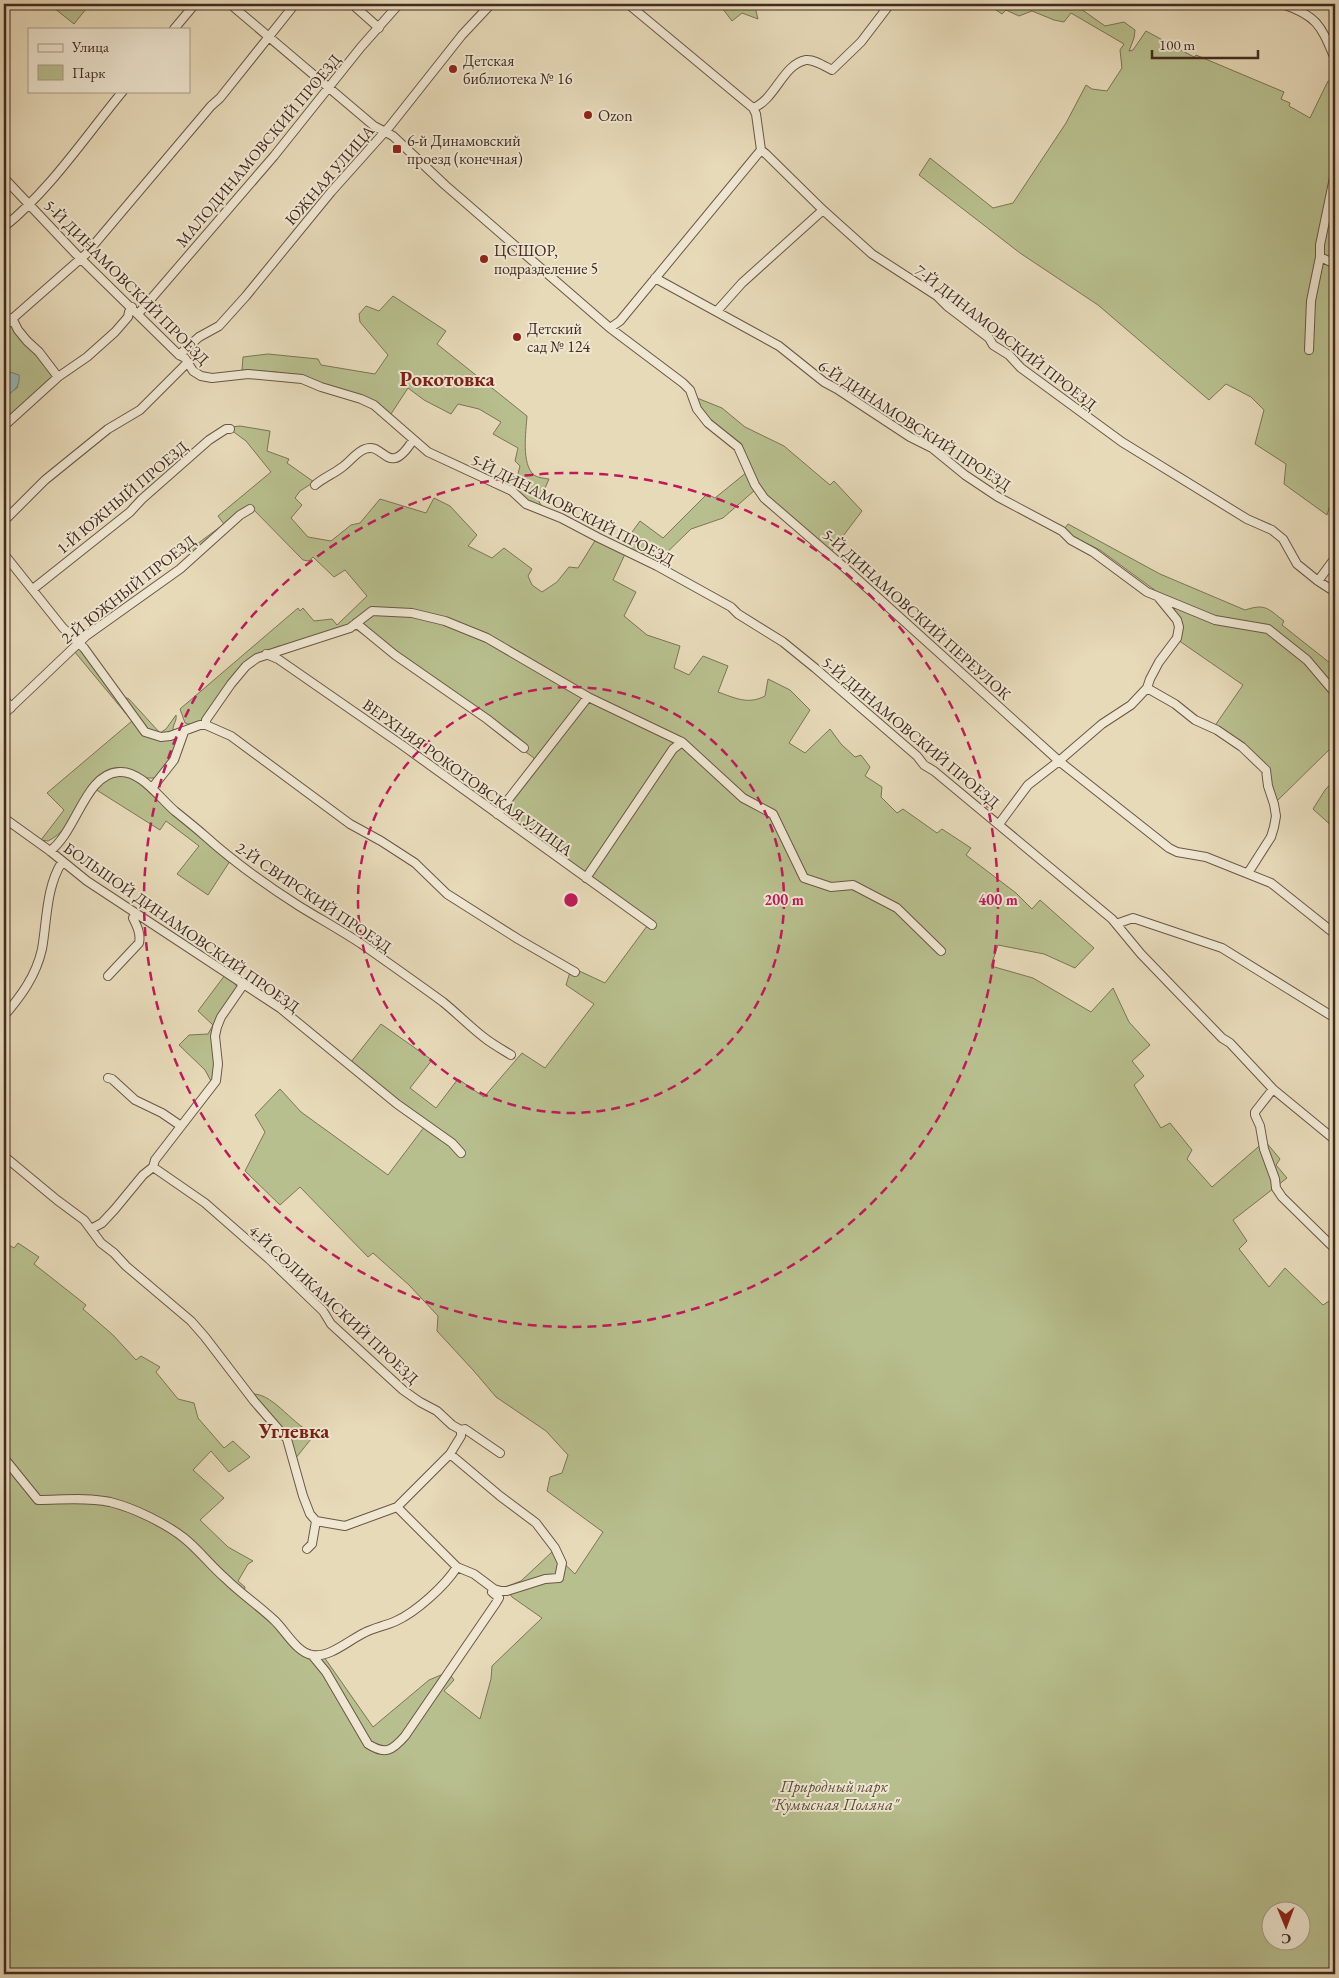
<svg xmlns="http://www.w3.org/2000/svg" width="1339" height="1978" viewBox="0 0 1339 1978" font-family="'EB Garamond',serif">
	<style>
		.green { fill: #b8bf8e; stroke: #7d7457; fill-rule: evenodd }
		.water { fill: #9bb8ba; stroke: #777f7c }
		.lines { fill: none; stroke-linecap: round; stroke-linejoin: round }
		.minor-casing { stroke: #6b5646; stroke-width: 10 }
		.minor { stroke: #efe7d2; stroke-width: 8 }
		.ring { fill: none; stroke: #c2185b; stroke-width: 2.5; stroke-dasharray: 9 6 }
		.poi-dot { fill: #8f2418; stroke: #efe7d2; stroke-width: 2 }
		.labels { text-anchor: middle; stroke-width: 4; stroke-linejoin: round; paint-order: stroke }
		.poi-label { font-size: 16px; fill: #422a20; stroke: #efe7d2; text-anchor: start }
		.street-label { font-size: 16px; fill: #422a20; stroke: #efe7d2 }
		.park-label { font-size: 16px; font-style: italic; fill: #5a4836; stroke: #efe7d2 }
		.district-label { font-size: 21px; font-weight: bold; fill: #7a1f14; stroke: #efe7d2 }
		.centre { fill: #c2185b; stroke: #efe7d2; stroke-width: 2.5 }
		.ring-label { font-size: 15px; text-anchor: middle; font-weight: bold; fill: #c2185b; stroke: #efe7d2; stroke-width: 4; stroke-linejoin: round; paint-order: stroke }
	</style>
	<rect width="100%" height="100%" fill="#e7dab9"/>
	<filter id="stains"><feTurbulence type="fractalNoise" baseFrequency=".004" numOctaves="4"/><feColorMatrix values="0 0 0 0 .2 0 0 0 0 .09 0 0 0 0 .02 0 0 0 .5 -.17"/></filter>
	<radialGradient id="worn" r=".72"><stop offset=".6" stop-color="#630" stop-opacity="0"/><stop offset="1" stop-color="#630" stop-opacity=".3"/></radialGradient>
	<path class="green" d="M49,4H90L74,24Z
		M719,4H748L755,7L758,19L742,13L732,21Z
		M987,4H1074L1105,26L1124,22L1135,30L1134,38L1129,51L1133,50L1146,31L1194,57L1196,55L1284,92L1281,99L1290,103L1289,106L1310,118L1328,81L1333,83L1335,80V488L1327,515L1284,484L1286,464L1255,444L1264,410L1251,397L1226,384L1209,400L1098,305L1020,253L919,175L930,158L993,208L1013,203L1066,123L1086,85L1092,89L1107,91L1122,68L1120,50L1124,44L1071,13L1064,22L1054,20L1032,11L1019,16L1006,10L1002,14Z
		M393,296L446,331L437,344L527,416C526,432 521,464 534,475C538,478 544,478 549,479L539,502L542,506L534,505L498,482L506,481L509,478H517L520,466L515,461L518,448L493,434L501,422L479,409L458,404L451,414L424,400L408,388L391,414L377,404L303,376L276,372L242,370L243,357L268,354L318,359L321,365L375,374L388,355L360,322L359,314L366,306L379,311Z
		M11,323L53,374V377L4,423V393L9,394L18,387L10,372L4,374V328Z
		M697,398L722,408L745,427L784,446L830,485L834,481L862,511L831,552L765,495L751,470L744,451L708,418L698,406Z
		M240,426L270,431L267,451L289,459L287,463L314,482L300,491L295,498L302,505L291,518L308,537L331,541L351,525L360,523L380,499L426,513L434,498L450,506L477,535L468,546L492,558L504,548L532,569L528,576L532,585L542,592L557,582L569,567L578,568L596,539L625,554L613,580L636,592L624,616L647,635L680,646L674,668L689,675L703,656L728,666L718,692C735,698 748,705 765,696L768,679L790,690L810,710L789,743L805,753L830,729L841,744L855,757L861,755L870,767L865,776L882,787L881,797L897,813L903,809L937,833L942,829L971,848L966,855L1016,893L1032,909L1040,900L1094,948L1075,968L1044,954L998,945L991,966L1033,978L1091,1012L1113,988L1129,1022L1150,1045L1132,1061L1144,1076L1134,1085L1161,1128L1170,1123L1192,1150L1187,1159L1212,1187L1265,1141L1280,1159L1276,1165L1287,1178L1233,1220L1247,1241L1239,1249L1269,1287L1285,1268L1323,1305L1335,1297V1974H4V1242L14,1248L18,1243L39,1257L34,1264L86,1305L83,1309L113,1335L136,1360L141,1356L160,1367L156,1372L178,1399L194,1403L198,1418L224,1448L233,1441L250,1457L229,1472L211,1451L193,1470L224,1498L200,1520L228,1547L253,1561L248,1564L238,1581L245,1587L244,1593L302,1647C310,1651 318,1651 324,1657L373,1727L429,1680L448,1672L454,1680L444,1691L480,1719L491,1679L492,1666L542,1618L512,1597L505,1587L521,1581L552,1552L575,1574L603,1532L547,1491L550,1477L562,1473L568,1455L546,1431L496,1397L473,1370L437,1331L438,1316L409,1285L373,1253L368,1257L300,1187L280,1205L245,1171L265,1132L255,1115L280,1089L301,1112L388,1175L425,1126L347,1067L381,1024L432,1060L410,1088L436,1108L458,1079L484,1097L522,1053L545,1068L594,1004L566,985L570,972L575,969L605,983L647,926L496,815L534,763V758L357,630H350L286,651L279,646L258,655L237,670L204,718C198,723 192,726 185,723L180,709L298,608L300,611L303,608L314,621L332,619L337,625L367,596L345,570L334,577L313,557L309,561L303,560L250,506L192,554L189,550L224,524L218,516L271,472L246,441L231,430V427ZM1272,1910H1302V1940H1272Z
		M747,472L755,490L723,518L691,529L657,562L622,546L640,521L663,538L707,494L715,498Z
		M1068,524L1160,574L1245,610C1266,603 1268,609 1284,621L1282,625L1335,667V744L1276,802L1268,779L1269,772L1214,727L1243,685L1178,640L1182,631L1160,594L1100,550L1075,538L1065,528Z
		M78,648L82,650L122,696L129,699L160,733L166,729L176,715C177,721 173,724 173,730C173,735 177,740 177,745C177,753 162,777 153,778C135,780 124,756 99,775C76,793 77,827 48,841L41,840L64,810L47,793L132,721L74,651Z
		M119,775L130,777L142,783L230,861L208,895L177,874L199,846L166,821L160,830L95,789L103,781Z
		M1335,779V829L1313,809L1325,790Z
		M225,975L234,982L238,989L220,1017L217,1064L212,1083L205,1070L179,1045L189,1035L208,1034L213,1025L198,1011Z
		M254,1394C275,1395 294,1427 315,1434L295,1459L289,1438L252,1396Z"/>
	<path class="water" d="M10,372L19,375C20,385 16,389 9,394L4,393V374Z"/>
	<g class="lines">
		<defs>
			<path id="minor" d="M230,4L374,126L393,136L445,185L610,328L683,383L690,390L697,409L708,423L738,447L755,485L764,498L844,567L1059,761L1169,848L1177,852L1206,857L1271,883L1335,934
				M352,4L379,28
				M628,4L753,108L756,114L761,150
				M1282,4C1318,16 1321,26 1335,59
				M174,29L195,4
				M1335,74V77
				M753,108C775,100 783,64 806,60C814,59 824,66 832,70L861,42L890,4
				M761,150L766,154L823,210L872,254L937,296L947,306L989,338L993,345L1009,355L1021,368L1122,442L1247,519L1272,530L1283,539L1297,564L1318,581L1335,592
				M4,178L76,254L179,355L185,358L193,371L201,376L212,378L248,374L302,379L321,387L361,399L374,405L428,452L512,491L526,504L561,518L599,538L657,566L731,607L738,614L783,642L815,668L917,756L924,765L934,771L1112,919L1141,954L1222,1038L1230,1043L1273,1089L1335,1140
				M4,227C50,190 85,137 123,91
				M1320,257L1335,264
				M655,278L779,346L824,382L837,389L910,437L932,448L965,475L998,497L1062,531L1071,540L1093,552L1147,592L1215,620L1268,629L1307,660L1335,693
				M717,311L742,283L823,210
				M138,314L274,156L361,47L399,4
				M12,318L18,330L27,341L39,352L58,377
				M4,326L86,254L211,106L220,98L295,4
				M610,328L620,321L761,150
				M1309,350L1311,301L1320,257V245L1335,173
				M179,355L199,337L219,326L246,296L331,192L390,126L462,35L491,4
				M4,426L58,377L87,357L115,332L128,317L129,312L132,307
				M315,485C323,478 333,474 341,468C349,463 356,452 365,449C384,441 388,480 413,440
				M4,521L45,480L108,429L140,410L188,362
				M4,554L63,628L84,648L145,732L161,737L170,736L200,725H206L231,736L350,824L381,841L415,863L447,894L518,939L575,972
				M1318,581L1335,558
				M33,589L130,512L142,499L209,440L226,429H230
				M356,623L395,655L487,719L524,748
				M266,654L278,659L402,745L652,925
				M1147,688L1175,704L1195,720L1217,730L1242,747L1266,770L1268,786L1274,804L1276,816L1274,827L1271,837L1248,873
				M588,697L682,742L743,798L773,814L804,878L831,887L853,885L897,908L941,951
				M4,698L11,708
				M4,714L86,636L180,569L240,515L250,509
				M206,725V720L231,684L246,666L257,658L350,628L372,611L412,613L445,621L487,638L588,697L497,814
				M152,788L174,760L184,732
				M4,818L50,851L87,881L280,1008L397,1104L452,1143L461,1153
				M999,824L1028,785L1059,761L1102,724L1131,705L1147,688L1150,679L1159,662L1177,638L1179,627L1177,620L1159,598
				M50,851C77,831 85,774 119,772C141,770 161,800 176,812C186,820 196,828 205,836C234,862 266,885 299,906C320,919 342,931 363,945C390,964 417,983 443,1002C458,1014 471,1028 486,1039C494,1045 503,1050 511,1055
				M586,878L673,749L682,742
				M1116,924L1133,918L1222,948L1335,1018
				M108,976L139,943C141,934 137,926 133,918L135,914
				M4,1016C21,996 36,976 42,949C47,921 46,887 62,862
				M108,1078L112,1079L135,1100L162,1113L181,1126
				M1273,1089L1255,1112V1115L1260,1126L1264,1149L1275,1179L1276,1188L1282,1197L1335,1249
				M4,1156L57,1200L84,1220L101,1243L114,1253L126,1266L191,1321L205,1337L254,1401L287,1439L303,1496L310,1514L316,1521L345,1526L397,1507L450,1454L461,1436V1430
				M153,1167L205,1203L269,1259L323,1311L331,1324L403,1390L420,1402L437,1411L452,1425L461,1430L465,1429L500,1453
				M91,1229L102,1223L115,1209L143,1175L153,1167L155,1160L216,1081L218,1064L215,1036L217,1027L221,1017L241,988L242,983
				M4,1458L38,1500C61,1500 87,1497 110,1502C134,1508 165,1523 184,1538C199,1550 211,1566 225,1578C240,1593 258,1605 274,1620C285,1630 296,1652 312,1655C330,1658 349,1640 364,1633C373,1628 385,1626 396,1621C416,1612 445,1586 457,1567
				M397,1507L457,1567L474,1574L494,1589L501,1591H507L545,1579L559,1578L562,1563L555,1548L536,1523L500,1496L450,1454
				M307,1549L312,1544L316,1521
				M312,1655L326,1672L368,1744C385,1755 392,1751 405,1736L496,1603L499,1598L492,1592L494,1589"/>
		</defs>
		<use href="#minor" class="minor-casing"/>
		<use href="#minor" class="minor"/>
	</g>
	<g class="ring">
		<circle cx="571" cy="900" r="213"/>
		<circle cx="571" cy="900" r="427"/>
	</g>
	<g class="poi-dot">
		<circle cx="453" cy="69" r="5"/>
		<circle cx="588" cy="115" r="5"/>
		<rect x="392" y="144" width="10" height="10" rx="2.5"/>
		<circle cx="484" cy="259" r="5"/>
		<circle cx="517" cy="337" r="5"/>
	</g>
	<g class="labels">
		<g class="poi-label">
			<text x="463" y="66">Детская<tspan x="463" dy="18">библиотека № 16</tspan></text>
			<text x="598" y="121">Ozon</text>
			<text x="407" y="146">6-й Динамовский<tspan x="407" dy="18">проезд (конечная)</tspan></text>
			<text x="494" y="256">ЦСШОР,<tspan x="494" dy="18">подразделение 5</tspan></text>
			<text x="527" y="334">Детский<tspan x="527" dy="18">сад № 124</tspan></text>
		</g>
		<g class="street-label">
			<text transform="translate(258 150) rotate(-50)" y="6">МАЛОДИНАМОВСКИЙ ПРОЕЗД</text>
			<text transform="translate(329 175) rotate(-49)" y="6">ЮЖНАЯ УЛИЦА</text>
			<text transform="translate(127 282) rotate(45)" y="6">5-Й ДИНАМОВСКИЙ ПРОЕЗД</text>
			<text transform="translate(1006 337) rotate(38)" y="6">7-Й ДИНАМОВСКИЙ ПРОЕЗД</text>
			<text transform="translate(915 425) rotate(33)" y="6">6-Й ДИНАМОВСКИЙ ПРОЕЗД</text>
			<text transform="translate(122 497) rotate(-40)" y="6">1-Й ЮЖНЫЙ ПРОЕЗД</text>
			<text transform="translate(573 509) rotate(27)" y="6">5-Й ДИНАМОВСКИЙ ПРОЕЗД</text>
			<text transform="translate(128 589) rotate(-38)" y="6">2-Й ЮЖНЫЙ ПРОЕЗД</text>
			<text transform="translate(917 614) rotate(42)" y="6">5-Й ДИНАМОВСКИЙ ПЕРЕУЛОК</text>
			<text transform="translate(911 732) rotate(40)" y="6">5-Й ДИНАМОВСКИЙ ПРОЕЗД</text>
			<text transform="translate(468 777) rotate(36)" y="6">ВЕРХНЯЯ РОКОТОВСКАЯ УЛИЦА</text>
			<text transform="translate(314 897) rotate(34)" y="6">2-Й СВИРСКИЙ ПРОЕЗД</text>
			<text transform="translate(182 927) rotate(35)" y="6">БОЛЬШОЙ ДИНАМОВСКИЙ ПРОЕЗД</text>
			<text transform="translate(334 1304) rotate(43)" y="6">4-Й СОЛИКАМСКИЙ ПРОЕЗД</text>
		</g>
		<g class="park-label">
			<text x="834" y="1792">Природный парк<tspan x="834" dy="18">"Кумысная Поляна"</tspan></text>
		</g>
		<g class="district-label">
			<text x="447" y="386">Рокотовка</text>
			<text x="294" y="1438">Углевка</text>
		</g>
	</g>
	<circle cx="571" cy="900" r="8" class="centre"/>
	<g class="ring-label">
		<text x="784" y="905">200 m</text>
		<text x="998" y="905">400 m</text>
	</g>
	<rect width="1339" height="1978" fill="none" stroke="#e7dab9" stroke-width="20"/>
	<rect x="5" y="5" width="1329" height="1968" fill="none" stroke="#422a20" stroke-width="2.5"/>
	<rect x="10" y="10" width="1319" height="1958" fill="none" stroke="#422a20"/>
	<rect x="28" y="28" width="162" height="65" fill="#efe7d2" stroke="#aa9b8b"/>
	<rect x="38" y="44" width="25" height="8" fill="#efe7d2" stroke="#aa9b8b"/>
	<text x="72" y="52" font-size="15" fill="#422a20">Улица</text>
	<rect x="38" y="65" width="25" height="15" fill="#b8bf8e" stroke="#aa9b8b"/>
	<text x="72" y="78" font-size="15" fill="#422a20">Парк</text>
	<g transform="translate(1286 1926) rotate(179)"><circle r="24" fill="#efe7d2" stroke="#aa9b8b"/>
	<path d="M0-4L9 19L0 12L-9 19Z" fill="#8f2418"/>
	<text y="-8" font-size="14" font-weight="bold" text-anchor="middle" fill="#422a20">С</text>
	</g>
	<path d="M1152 50v8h106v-8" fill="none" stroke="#422a20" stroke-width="2.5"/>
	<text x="1159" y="50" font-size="15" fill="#422a20" stroke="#efe7d2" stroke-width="4" paint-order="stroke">100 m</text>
	<rect width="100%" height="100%" filter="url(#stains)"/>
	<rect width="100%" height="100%" fill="url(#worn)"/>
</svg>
